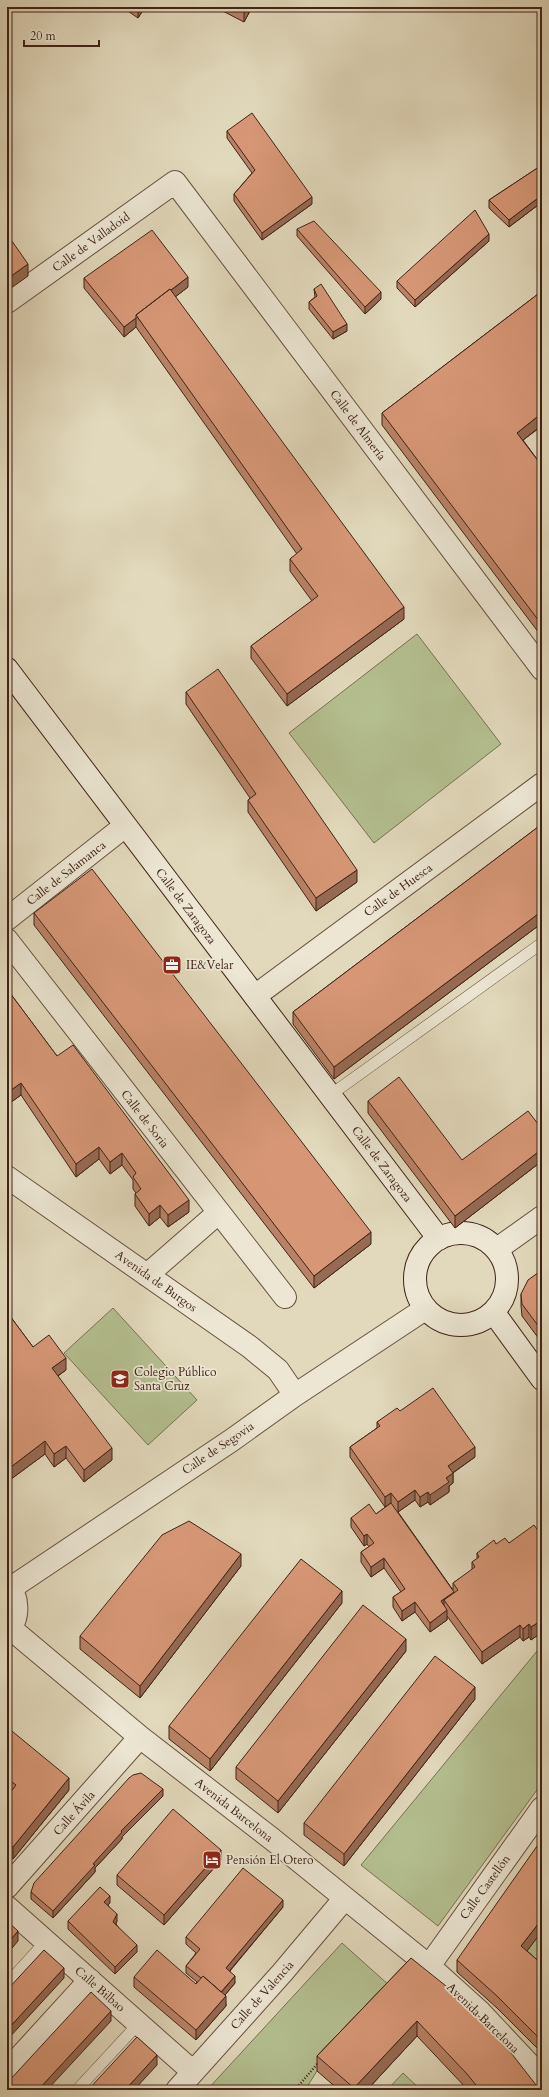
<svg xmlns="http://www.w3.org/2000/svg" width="549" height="2097" viewBox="0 0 549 2097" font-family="Cardo,serif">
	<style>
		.green { fill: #b4bf90; stroke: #7a7054 }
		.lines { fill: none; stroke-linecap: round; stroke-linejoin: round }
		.lane-casing { stroke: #685040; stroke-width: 12 }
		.street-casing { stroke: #685040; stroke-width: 24 }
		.secondary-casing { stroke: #402217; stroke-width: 24 }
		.path { stroke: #402217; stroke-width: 2.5; stroke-dasharray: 1 2; stroke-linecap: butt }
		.lane { stroke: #ece6d3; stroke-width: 11 }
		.street { stroke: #ece6d3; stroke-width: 22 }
		.secondary { stroke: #ece6d3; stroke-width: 22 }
		.wall { fill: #b98266; stroke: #402217 }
		.shaded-wall { fill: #966a53; stroke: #402217 }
		.building { fill: #d79777; stroke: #402217 }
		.labels { text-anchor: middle; stroke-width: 3.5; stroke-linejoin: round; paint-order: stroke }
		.street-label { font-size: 12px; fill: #402217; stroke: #ece6d3 }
		.poi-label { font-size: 12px; fill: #402217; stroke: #ece6d3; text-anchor: start }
	</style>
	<rect width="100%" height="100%" fill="#e2d9bc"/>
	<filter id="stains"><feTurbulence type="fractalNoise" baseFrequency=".005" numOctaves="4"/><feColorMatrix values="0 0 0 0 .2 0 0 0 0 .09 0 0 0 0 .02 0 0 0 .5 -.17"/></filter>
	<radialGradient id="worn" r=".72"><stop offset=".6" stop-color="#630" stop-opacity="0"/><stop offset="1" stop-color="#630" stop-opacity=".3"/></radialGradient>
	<path class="green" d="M417,634L501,744L374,843L289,733Z
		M113,1308L197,1400L148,1445L64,1353Z
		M542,1645V1783L438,1926L361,1865Z
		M542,1931V1976L521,1959Z
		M342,1943L390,1986L317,2071L305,2090H207Z
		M403,2073L421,2090H387Z"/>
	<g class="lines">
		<defs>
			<path id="lane" d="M329,1096L542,943
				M7,1984L46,1941
				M77,2090L139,2023"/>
			<path id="street" d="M7,302L175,182L542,669
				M7,919L125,826
				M7,940L285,1297
				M255,996L542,784
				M7,1177L250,1347L278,1370L295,1395
				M497,1249L542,1217
				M147,1275L218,1213
				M7,1584C19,1596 20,1619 7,1631
				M11,1588L232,1440L295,1395L425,1309
				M10,1628L140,1737L272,1839L429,1966L480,2012L542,2078
				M7,1887L140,1737
				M7,1907L192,2071
				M429,1966L542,1808
				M7,2071L90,1980
				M177,2090L282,1973L345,1898"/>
			<path id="secondary" d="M7,669L439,1239
				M415 1279a46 46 0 1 1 92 0a46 46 0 1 1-92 0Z
				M494,1313L542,1379"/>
		</defs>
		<use href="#lane" class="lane-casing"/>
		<use href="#street" class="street-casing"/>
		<use href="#secondary" class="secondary-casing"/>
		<path class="path" d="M295,2090L318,2063"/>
		<use href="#lane" class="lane"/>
		<use href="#street" class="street"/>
		<use href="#secondary" class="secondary"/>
	</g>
	<path class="wall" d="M122,7H145L138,18Z
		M215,7H266L250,11L244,22Z
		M227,131L312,204L262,240L234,201V194L252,173L227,138Z
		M542,165V202L509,227L489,208V200Z
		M297,229L381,299L365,314L297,236Z
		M489,241L415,307L397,288V281Z
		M84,278L188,287L175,297L404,619L287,706L251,658V646L312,601L290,571V559L297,554L136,327L124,337L84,288Z
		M314,289L347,331L333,339L309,309V302L315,297Z
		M542,291V426L523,440L542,466V637L382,425V413Z
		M186,692L357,882L316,911L248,812V800L250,798L186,704Z
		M542,824V923L334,1079L293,1024V1012Z
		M34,913L371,1244L314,1288L34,925Z
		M7,989L57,1056L189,1212L168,1227L160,1217L149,1226L135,1206V1194L136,1193L133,1189V1180L122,1165L110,1174L99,1159L76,1177L21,1095L7,1105Z
		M368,1101L462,1160L542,1129V1161L455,1228L368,1113Z
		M542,1270V1343L522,1316L521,1306V1294Z
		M7,1312L33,1347L66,1370L58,1376L112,1460L84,1482L66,1458L54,1467L45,1454L7,1482Z
		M400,1411L475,1457L453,1473V1483L449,1486V1492L430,1505L428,1502L420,1507L415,1500L398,1512L453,1590V1583L472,1570V1562L477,1559V1553L496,1544L509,1543L542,1536V1632L531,1640L529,1637L523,1641L520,1637L482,1664L447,1616V1620L430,1632L415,1612L402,1621L393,1607V1597L401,1592L384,1568L371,1577L361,1562V1552L369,1547L367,1544L364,1546L351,1527V1518L376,1514L391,1503L385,1507L350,1457V1447L377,1428V1422Z
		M241,1566L140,1698L80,1649V1636Z
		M342,1603L210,1771L169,1739V1726Z
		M406,1651L278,1813L236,1779V1767Z
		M475,1699L344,1866L304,1835V1823Z
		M7,1727L69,1790L13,1859L7,1855V1797L10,1793L7,1790Z
		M163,1796L122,1837V1839L95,1868V1872L53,1918L31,1899V1892Z
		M221,1860L164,1925L117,1885V1875Z
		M110,1903L108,1905L117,1921L116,1924L137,1952L115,1974L68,1929V1921Z
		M283,1907L230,1971L235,1983L225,1995L226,2006L196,2040L134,1987V1977L196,1984L197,1982L186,1973V1966L196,1953L186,1944V1937Z
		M527,1951L542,1964V2054L539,2050L497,2008L457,1972V1960Z
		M411,1958L540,2090H468L417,2036L367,2090H339L317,2071V2056Z"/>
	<path class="shaded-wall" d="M140,7H145L138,18V11Z
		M245,7H266L250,11L244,22V10Z
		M542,195V202L509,227V220Z
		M312,197V204L262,240V233Z
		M489,234V241L415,307V300Z
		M28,264V276L7,291V279Z
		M188,277V287L142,323L137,317Z
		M381,292V299L365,314V307Z
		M136,318V327L124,337V327Z
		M347,324V331L333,339V332Z
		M542,413V425L517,445V433Z
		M404,607V619L287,706V694Z
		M357,870V882L316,911V898Z
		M542,911V923L334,1079V1067Z
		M21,1083V1095L7,1105V1093Z
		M99,1147V1159L76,1177V1164Z
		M542,1149V1161L455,1228V1216Z
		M122,1153V1165L110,1174V1162Z
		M189,1200V1212L168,1227V1215Z
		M160,1205V1217L149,1226V1214Z
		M371,1232V1244L314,1288V1276Z
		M66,1358V1370L52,1380V1368Z
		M45,1441V1454L7,1482V1470Z
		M66,1446V1458L54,1467V1454Z
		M475,1447V1457L448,1476V1466Z
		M112,1448V1460L84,1482V1470Z
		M453,1473V1483L449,1486V1492L430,1505V1495L446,1478Z
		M415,1490V1500L398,1512V1502Z
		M428,1492V1502L420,1507V1497Z
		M391,1493V1503L385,1507V1497Z
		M367,1534V1544L364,1546V1536Z
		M241,1554V1566L140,1698V1686Z
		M384,1558V1568L371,1577V1567Z
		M342,1591V1603L210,1771V1759Z
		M454,1592V1602L444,1600V1609L441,1601Z
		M415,1602V1612L402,1621V1611Z
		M447,1610V1620L430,1632V1623Z
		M542,1620V1632L531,1640V1627Z
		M529,1624V1637L523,1641V1629Z
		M520,1625V1637L482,1664V1652Z
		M406,1639V1651L278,1813V1801Z
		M475,1687V1699L344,1866V1854Z
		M69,1778V1790L13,1859V1847Z
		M163,1789V1796L122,1837V1839L95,1868V1872L53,1918V1911L93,1864L121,1831Z
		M221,1850V1860L164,1925V1915Z
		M110,1896V1903L104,1909V1902Z
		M283,1900V1907L226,1975V1968Z
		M117,1914V1921L113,1929V1922Z
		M542,1919V1931L521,1959V1946Z
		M18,1931V1941L7,1954V1944Z
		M137,1945V1952L115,1974V1967Z
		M64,1968V1978L7,2040V2030Z
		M235,1976V1983L220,2001V1994Z
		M226,1996V2006L196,2040V2030Z
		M111,2011V2021L47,2090H38Z
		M417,2021V2036L367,2090H354V2088Z
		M157,2055V2065L134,2090H125Z"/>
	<path class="building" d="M133,7H140L138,11Z
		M237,7H245L244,10Z
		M252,113L312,197L262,233L234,194L255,170L227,131Z
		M542,165V195L509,220L489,200Z
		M475,210L489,234L415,300L397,281Z
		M314,221L381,292L365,307L297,229Z
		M152,230L188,277L171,290L170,289L136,315V318L124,327L84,278Z
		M7,234L28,264L7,279Z
		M321,284L347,324L333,332L309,302L317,296L314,289Z
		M170,289L404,607L287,694L251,646L318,596L290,559L302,549L136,315Z
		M542,291V413L517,433L542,466V625L382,413Z
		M218,669L357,870L316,898L248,800L256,794L186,692Z
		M542,824V911L334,1067L293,1012Z
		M92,869L371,1232L314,1276L34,913Z
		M7,989L57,1056L73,1045L189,1200L168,1215L160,1205L149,1214L135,1194L141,1189L133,1177L136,1173L122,1153L110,1162L99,1147L76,1164L21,1083L7,1093Z
		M399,1077L462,1160L528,1111L542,1129V1149L455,1216L368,1101Z
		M542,1270V1331L522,1304L521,1294L528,1280Z
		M7,1312L33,1347L49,1335L66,1358L52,1368L112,1448L84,1470L66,1446L54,1454L45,1441L7,1470V1427L12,1423L7,1416Z
		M433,1388L475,1447L448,1466L453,1473L446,1478L449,1482L430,1495L428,1492L420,1497L415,1490L398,1502L391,1493L385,1497L350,1447L380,1426L377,1422L397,1408L400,1411Z
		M391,1503L454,1592L441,1601L447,1610L430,1623L415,1602L402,1611L393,1597L405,1589L384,1558L371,1567L361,1552L374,1543L367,1534L364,1536L351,1518L369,1504L376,1514Z
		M189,1521L241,1554L140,1686L80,1636L162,1535Z
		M534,1525L542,1536V1620L531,1627L529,1624L523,1629L520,1625L482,1652L444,1600L458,1590L453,1583L475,1567L472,1562L479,1557L477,1553L494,1540L496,1544L505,1538L509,1543Z
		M301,1559L342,1591L210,1759L169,1726Z
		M363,1605L406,1639L278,1801L236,1767Z
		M435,1656L475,1687L344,1854L304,1823Z
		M7,1727L69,1778L13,1847L7,1842V1797L16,1785L7,1778Z
		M141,1773L163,1789L121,1831L122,1832L93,1864L95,1865L53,1911L31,1892L34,1883L129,1778L133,1775Z
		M173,1809L221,1850L164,1915L117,1875Z
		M542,1839V1919L521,1946L542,1964V2042L539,2038L497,1996L457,1960Z
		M243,1868L283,1900L226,1968L235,1976L221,1992L203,1976L201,1978L186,1966L200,1949L186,1937Z
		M100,1887L110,1896L104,1902L117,1914L113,1922L137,1945L115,1967L68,1921Z
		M7,1921L18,1931L7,1944Z
		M44,1950L64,1968L7,2030V1990Z
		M157,1950L196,1984L203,1976L226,1996L196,2030L134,1977Z
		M411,1958L466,2002L508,2049L540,2090H480L467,2074L417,2021L354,2088L317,2056Z
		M91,1992L111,2011L38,2090H7V2083Z
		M137,2037L157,2055L125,2090H88Z"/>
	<defs>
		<symbol id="office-square" viewBox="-11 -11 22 22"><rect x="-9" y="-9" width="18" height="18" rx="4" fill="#8f2418" stroke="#ece6d3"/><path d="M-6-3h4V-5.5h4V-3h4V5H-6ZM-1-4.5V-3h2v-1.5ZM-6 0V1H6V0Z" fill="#fff"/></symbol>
		<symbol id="school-square" viewBox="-11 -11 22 22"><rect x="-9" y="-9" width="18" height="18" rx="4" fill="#8f2418" stroke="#ece6d3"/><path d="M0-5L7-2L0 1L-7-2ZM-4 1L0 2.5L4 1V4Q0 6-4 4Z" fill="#fff"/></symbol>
		<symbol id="hotel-square" viewBox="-11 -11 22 22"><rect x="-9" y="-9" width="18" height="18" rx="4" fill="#8f2418" stroke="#ece6d3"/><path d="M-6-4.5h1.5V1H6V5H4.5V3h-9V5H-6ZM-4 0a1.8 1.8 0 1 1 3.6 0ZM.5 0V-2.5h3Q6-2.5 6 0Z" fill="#fff"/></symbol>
	</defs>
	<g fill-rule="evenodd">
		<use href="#office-square" x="161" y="954" width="22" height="22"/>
		<use href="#school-square" x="109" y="1368" width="22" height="22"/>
		<use href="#hotel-square" x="201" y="1849" width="22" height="22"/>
	</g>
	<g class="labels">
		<g class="street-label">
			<text transform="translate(91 242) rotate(-36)" y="4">Calle de Valladoid</text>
			<text transform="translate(358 425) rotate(53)" y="4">Calle de Almería</text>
			<text transform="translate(66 873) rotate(-38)" y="4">Calle de Salamanca</text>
			<text transform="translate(398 890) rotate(-36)" y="4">Calle de Huesca</text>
			<text transform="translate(186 906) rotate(53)" y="4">Calle de Zaragoza</text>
			<text transform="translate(145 1119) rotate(52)" y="4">Calle de Soria</text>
			<text transform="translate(382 1164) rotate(53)" y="4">Calle de Zaragoza</text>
			<text transform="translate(156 1281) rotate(35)" y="4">Avenida de Burgos</text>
			<text transform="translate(218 1448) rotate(-34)" y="4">Calle de Segovia</text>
			<text transform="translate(234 1810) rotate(38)" y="4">Avenida Barcelona</text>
			<text transform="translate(74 1813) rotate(-48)" y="4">Calle Ávila</text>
			<text transform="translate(485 1887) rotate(-54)" y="4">Calle Castellón</text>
			<text transform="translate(100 1989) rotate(41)" y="4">Calle Bilbao</text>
			<text transform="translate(262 1995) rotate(-48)" y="4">Calle de Valencia</text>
			<text transform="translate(483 2018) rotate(44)" y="4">Avenida Barcelona</text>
		</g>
		<g class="poi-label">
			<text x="186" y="969">IE&amp;Velar</text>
			<text x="134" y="1376">Colegio Público<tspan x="134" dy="14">Santa Cruz</tspan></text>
			<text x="226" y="1864">Pensión El Otero</text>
		</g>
	</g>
	<rect width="549" height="2097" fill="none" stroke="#e2d9bc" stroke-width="24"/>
	<rect x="8" y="8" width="533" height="2081" fill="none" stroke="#402217" stroke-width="2"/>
	<rect x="12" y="12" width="525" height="2073" fill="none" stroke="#402217"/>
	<path d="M24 40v6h75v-6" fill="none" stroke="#402217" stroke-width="2"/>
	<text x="30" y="40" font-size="12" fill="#402217" stroke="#ece6d3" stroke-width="3" paint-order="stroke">20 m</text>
	<rect width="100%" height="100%" filter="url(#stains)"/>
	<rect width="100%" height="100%" fill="url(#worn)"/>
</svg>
